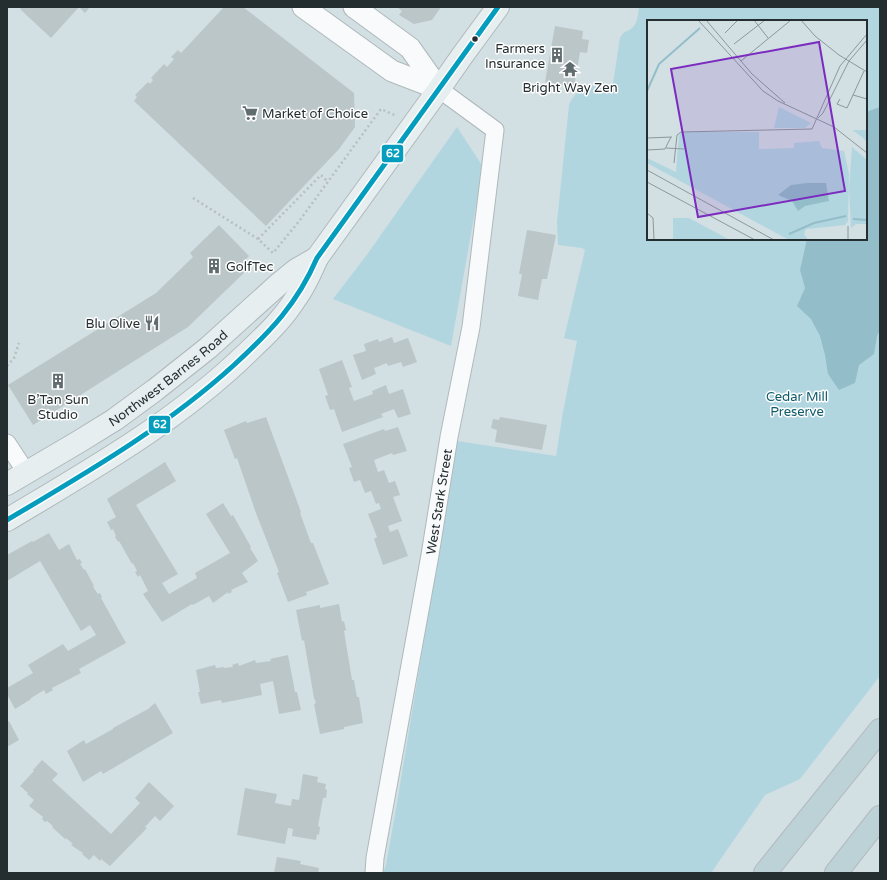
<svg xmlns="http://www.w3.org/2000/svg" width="887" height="880" viewBox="0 0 887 880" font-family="'Varela Round',sans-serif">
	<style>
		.green { fill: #b2d6e0; fill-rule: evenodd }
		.water { fill: #93bdc9 }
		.building { fill: #bbc6c9 }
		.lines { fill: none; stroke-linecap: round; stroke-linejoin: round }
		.minor-casing { stroke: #afb9bc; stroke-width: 19 }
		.tertiary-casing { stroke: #afb9bc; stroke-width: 23 }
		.secondary-casing { stroke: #afb9bc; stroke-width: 24 }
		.motorway-casing { stroke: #b3babc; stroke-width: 24 }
		.path { stroke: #b9bec1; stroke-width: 2.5; stroke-dasharray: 2 3; stroke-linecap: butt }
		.minor { stroke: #f8fafb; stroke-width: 17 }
		.tertiary { stroke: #f8fafb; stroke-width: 21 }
		.secondary { stroke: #e6eef0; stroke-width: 22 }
		.motorway { stroke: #bcd2d7; stroke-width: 22 }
		.bus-1-casing { stroke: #fff; stroke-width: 8 }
		.bus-1 { stroke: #049dbe; stroke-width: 5 }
		.bus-dot { fill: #242e31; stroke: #fff; stroke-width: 1.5 }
		.labels { text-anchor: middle; stroke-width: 3; stroke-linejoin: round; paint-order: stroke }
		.poi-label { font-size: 13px; fill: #242e31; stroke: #fff; text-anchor: end }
		.street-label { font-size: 13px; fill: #242e31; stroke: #fff }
		.park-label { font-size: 13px; fill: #0f5b6c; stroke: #fff }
		.inset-river { fill: none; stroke: #93bdc9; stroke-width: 2 }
		.inset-road { fill: none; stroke: #8c989c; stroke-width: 1 }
		.view { fill: #7b2cbf; fill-opacity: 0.15; stroke: #7b2cbf; stroke-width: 2 }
		.inset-edge { fill: none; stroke: #242e31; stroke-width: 2 }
		.line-badge { stroke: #fff; stroke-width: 1.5 }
		.badge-label { font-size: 11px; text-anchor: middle; font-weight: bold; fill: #fff }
	</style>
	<rect width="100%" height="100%" fill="#d2dfe3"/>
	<path class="green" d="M639,7H880V676L800,779L765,795L711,873H383L386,865L396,809L457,441L556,456L563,412L577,341L564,338L585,250L582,248L558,245L557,222L569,105C573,94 585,83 597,87C602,88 607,92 612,90L620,38C625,29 627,33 632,28C638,23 638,14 639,7ZM648,21H866V239H648Z
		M457,127L483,167L451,346L333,299L366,256Z"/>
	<path class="water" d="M880,107V330L877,336L874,354L859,365L855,383L839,390L828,374L825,355L820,336L811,319L797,306L805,288L800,270L807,239H866V112Z"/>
	<path class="building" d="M22,7H90L85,13L79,7L51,38L20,9Z
		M224,7H243L354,93L355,127L339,149L266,226L134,101L137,97L135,95L148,82L150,84L153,80L151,78L164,64L167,67L174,59L171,57L178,50L181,53Z
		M397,7H441L432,20L414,24L399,15L402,11Z
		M555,26L583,31L582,39L589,40L587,53L580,52L574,87L545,82Z
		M219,225L249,256L242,263L248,269L188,327L33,425L8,385L156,293L193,257L190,253Z
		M527,230L556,235L547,279H542L538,300L518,296L522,274H519Z
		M392,337L394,343L408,338L417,362L403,367L401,362L388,366L387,363L374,368L376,374L362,380L353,355L366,351L364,344L378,339L379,342Z
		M342,360L352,387L349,388L354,401L373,394L372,391L386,385L389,394L403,389L411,414L398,418L394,409L381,414L383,417L342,432L334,409L330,410L325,396L328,395L319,369Z
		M266,417L301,512L300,513L311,543H313L329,584L306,592L307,595L288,602L277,573L279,572L256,513L237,458L235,459L224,430L246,421L247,423Z
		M500,417L547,425L542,450L495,442L497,430L491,428L493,419L499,420Z
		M398,427L407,451L393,455L392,453L374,460L378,472L384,470L389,483L395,481L400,495L393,497L402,521L388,526L390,532L398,529L408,556L383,565L374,539L377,537L368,514L381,509L379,503L376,504L371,491L365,493L360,480L354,482L349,468L352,467L343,444L384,429L385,431Z
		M165,462L176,481L136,505L178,574L162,583L169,594L197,578L195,573L230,553L206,514L223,503L231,516L233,515L251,547L250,548L258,561L242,573L248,582L231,590L232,592L228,594V592L213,603L209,596L193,605L192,604L162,622L143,594L148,591L140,575L138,577L135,572L137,571L133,563L132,564L119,541L118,542L115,537L116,536L113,529L111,530L107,522L116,517L107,499Z
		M49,533L59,550L69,544L77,560L80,559L82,563L80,564L84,570L85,569L94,586L93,587L98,594L100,593L102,597L101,598L126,643L79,669L81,673L52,688L53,690L46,694L44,690L31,698V699L15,709L7,694V688L33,673L28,665L63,644L68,651L96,635L90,625L81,631L40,561L7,581V555L32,541L33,542Z
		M339,604L342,622L344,621L346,630L344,631L352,680H354L357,697H359L363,723L344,727V729L320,734L314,704L316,703L314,698L304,640L302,641L296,610L320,605V608Z
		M288,655L295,692H297L301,710L279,714L273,681L260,684L262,695L222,703L221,700L201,704L198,692H200L196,670L215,665L216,668L224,667V668L233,667L232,665L238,663L239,666L255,660L256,663L271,661L270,659Z
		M155,703L173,733L103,774L101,771L83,782L67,751L84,740L86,744L113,729V728L148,709Z
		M9,721L19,740L7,747V722Z
		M42,760L58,774L52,780L111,834L140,803L135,798L149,782L174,806L160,821L155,816L145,827L147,828L110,866L101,859L100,861L94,855L89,860L82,854L83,853L71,845L73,844L66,838L65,839L52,827L53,826L47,821L45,822L42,819L43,817L29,806L34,800L27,794L28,793L20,786L34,771L33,770Z
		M303,774L318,777L317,782L326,784L325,789L327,790L326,798H323L318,826L320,827L319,835L317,834L316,840L292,836L293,829L288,828L285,844L237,835L245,788L277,794L275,803L291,806L292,799L299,800Z
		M277,857L301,861L300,864L319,868L318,873H274Z"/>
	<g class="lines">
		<defs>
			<g id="minor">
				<path d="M7,443L26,472"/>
				<path id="s1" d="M374,873L375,858L430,555L449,437L471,327L495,130L439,89"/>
			</g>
			<path id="tertiary" d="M303,7L392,71L439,89
				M354,7L410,48L439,89"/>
			<g id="secondary">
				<path id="s2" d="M7,484L80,441L114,420L155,390L208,348L280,283L296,270L317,258"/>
				<path d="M7,520C92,469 176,422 248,352C265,336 283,319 296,298C305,286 311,272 317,258L439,89L462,56L498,7"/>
			</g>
			<path id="motorway" d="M765,873L880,730
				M836,873L880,817"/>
		</defs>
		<use href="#minor" class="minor-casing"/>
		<use href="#tertiary" class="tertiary-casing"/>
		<use href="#secondary" class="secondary-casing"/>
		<use href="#motorway" class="motorway-casing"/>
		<path class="path" d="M193,198L258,239L273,253L300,220L381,109L397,116
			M258,239L321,175L328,182
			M7,366L14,358L19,343"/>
		<use href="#minor" class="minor"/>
		<use href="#tertiary" class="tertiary"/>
		<use href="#secondary" class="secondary"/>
		<use href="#motorway" class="motorway"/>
		<defs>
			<path id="bus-1" d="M7,520C86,473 166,427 234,365C271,331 297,304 317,258L498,7"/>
		</defs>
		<use href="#bus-1" class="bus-1-casing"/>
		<use href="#bus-1" class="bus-1"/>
	</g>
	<defs>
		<symbol id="building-bare" viewBox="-9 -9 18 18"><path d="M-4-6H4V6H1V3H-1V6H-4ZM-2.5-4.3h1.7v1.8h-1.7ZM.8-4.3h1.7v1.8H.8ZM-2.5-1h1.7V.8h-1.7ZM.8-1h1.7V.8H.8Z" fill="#616c6f" stroke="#fff" stroke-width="2.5" paint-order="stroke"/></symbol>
		<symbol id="temple-bare" viewBox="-9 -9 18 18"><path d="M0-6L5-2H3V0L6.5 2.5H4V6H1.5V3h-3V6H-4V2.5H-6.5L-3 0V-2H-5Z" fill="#616c6f" stroke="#fff" stroke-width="2.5" paint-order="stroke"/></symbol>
		<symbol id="supermarket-bare" viewBox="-9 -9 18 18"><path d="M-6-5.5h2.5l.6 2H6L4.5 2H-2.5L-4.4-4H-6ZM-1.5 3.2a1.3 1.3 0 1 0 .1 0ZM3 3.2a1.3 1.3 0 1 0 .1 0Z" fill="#616c6f" stroke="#fff" stroke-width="2.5" paint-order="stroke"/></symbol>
		<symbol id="restaurant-bare" viewBox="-9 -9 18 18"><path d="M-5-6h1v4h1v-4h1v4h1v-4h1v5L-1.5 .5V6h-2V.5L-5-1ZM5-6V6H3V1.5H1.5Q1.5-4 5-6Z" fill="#616c6f" stroke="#fff" stroke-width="2.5" paint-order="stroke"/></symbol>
	</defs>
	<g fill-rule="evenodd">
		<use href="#building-bare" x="546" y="44" width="22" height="22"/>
		<use href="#temple-bare" x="559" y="58" width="22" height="22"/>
		<use href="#supermarket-bare" x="239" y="102" width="22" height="22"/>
		<use href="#building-bare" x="203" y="255" width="22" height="22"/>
		<use href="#restaurant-bare" x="141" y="312" width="22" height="22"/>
		<use href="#building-bare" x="47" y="370" width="22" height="22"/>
	</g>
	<circle class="bus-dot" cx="475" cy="39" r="3.5"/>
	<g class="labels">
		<g class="poi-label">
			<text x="545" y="53">Farmers<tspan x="545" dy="15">Insurance</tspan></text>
			<text x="570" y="92" text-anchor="middle">Bright Way Zen</text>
			<text x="262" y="118" text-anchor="start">Market of Choice</text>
			<text x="226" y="271" text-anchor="start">GolfTec</text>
			<text x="140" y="328">Blu Olive</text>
			<text x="58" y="404" text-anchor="middle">B’Tan Sun<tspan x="58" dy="15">Studio</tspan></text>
		</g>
		<g class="street-label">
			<text dy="5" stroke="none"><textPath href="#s2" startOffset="193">Northwest Barnes Road</textPath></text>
			<text dy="5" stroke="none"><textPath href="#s1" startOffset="377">West Stark Street</textPath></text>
		</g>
		<g class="park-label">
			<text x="797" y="401">Cedar Mill<tspan x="797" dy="15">Preserve</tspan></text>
		</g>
	</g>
	<g transform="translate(647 20)">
		<rect width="220" height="220" fill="#d2dfe3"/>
		<path d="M132,87L164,103L158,108H127ZM205,110H220V122L215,117ZM35,112H112V129L147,128V123L172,121L175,128L197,131L202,154L201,201L198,205L159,209L157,214L161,220H142L0,143V138L29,152L32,115ZM205,127L220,140V204H209L204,208L202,169ZM26,198H42L83,220H26Z" fill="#b2d6e0"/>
		<path d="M160,163H179L182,181L158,186L151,191L145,181L131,175L144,165Z" fill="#93bdc9"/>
		<path class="inset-river" d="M0,71L12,44L53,8M206,199L220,200M142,214L167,203L199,196"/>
		<path class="inset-road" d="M51,0L116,71L131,81L187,107L220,133M59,0L105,54L138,83M107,0L121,18M154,0L168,16L192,35L220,52M78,13L91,0M87,24L118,0M94,41L144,0M217,51L206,75L220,79M193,79L190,84L200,88L206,75M171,98L176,93L202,41L220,20M0,118L25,117M19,128L37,129M0,130L18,129L24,117M27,143L30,115L34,112L165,109L193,46L220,14M0,150L127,220M0,162L108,220M0,193L6,198L7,220M201,206V220"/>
		<path class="view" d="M172,22L198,171L51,197L24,49Z"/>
		<rect width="220" height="220" class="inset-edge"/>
	</g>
	<g class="line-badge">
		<rect x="381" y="144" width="23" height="19" rx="4" fill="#049dbe"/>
		<rect x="148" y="415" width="23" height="19" rx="4" fill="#049dbe"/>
	</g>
	<g class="badge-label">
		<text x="393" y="157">62</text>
		<text x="160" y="428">62</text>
	</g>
	<rect width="887" height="880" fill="none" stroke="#242e31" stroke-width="16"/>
</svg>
